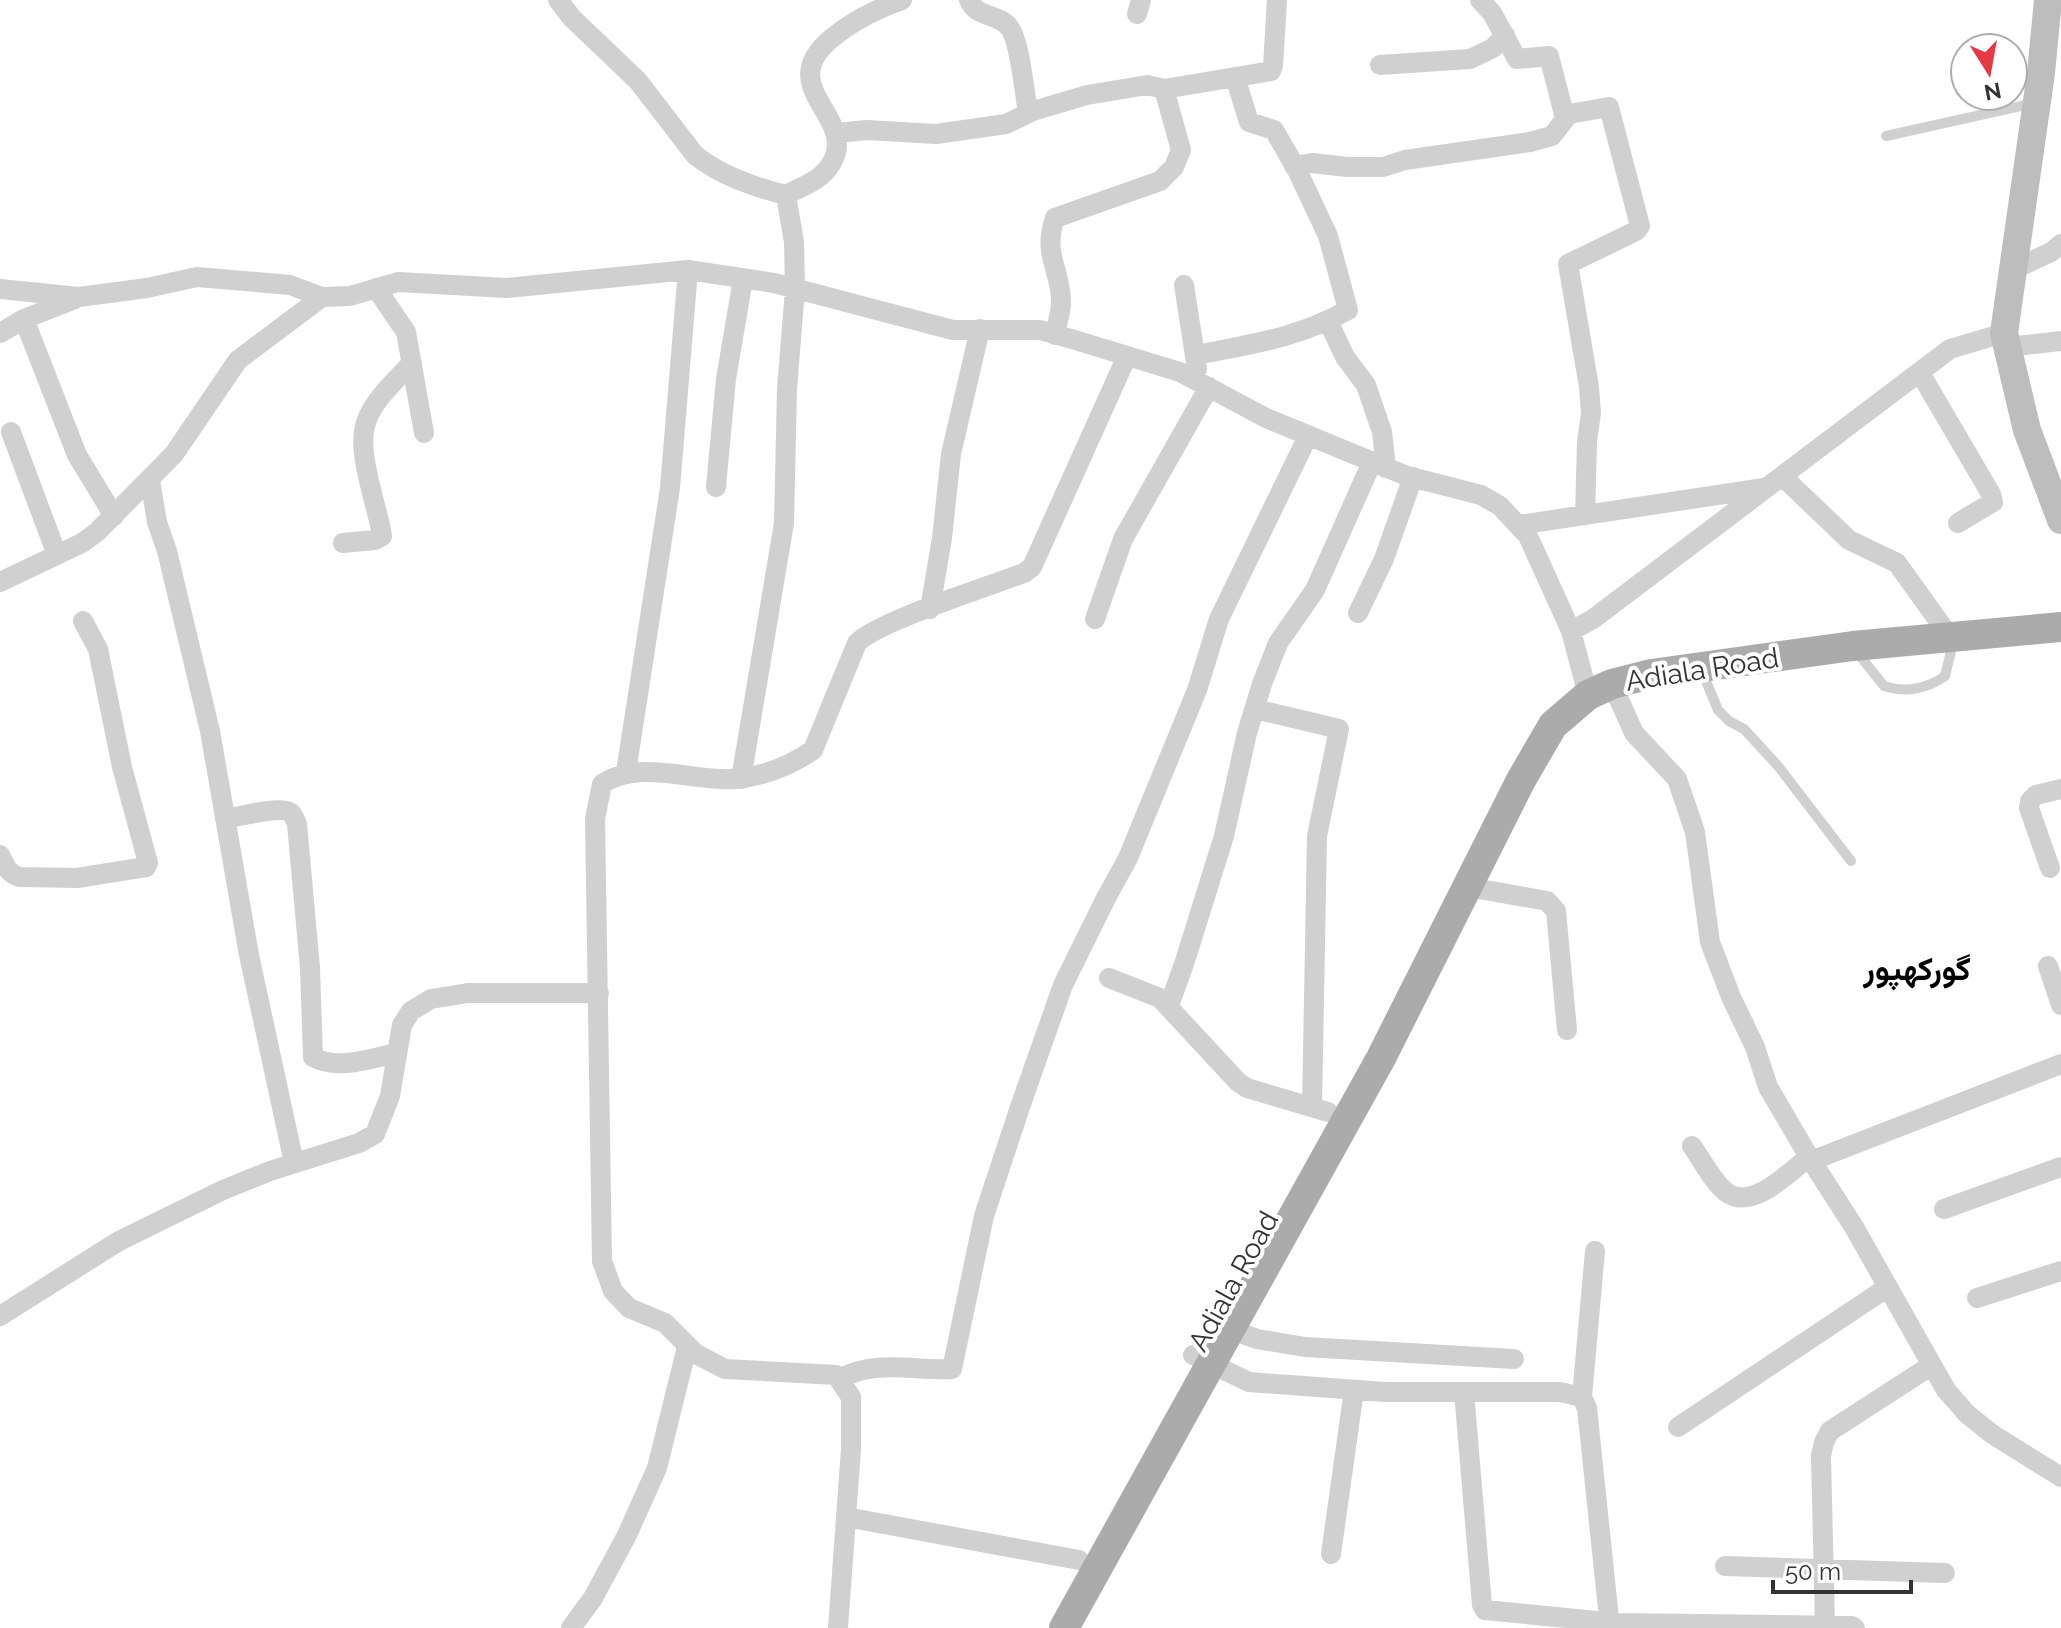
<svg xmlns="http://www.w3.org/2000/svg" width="2061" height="1628" viewBox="0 0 2061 1628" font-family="Raleway,Vazirmatn,sans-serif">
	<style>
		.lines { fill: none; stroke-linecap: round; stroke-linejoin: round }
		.lane { stroke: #d0d0d0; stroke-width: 10 }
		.street { stroke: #d0d0d0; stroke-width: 20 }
		.secondary { stroke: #bdbdbd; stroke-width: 28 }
		.primary { stroke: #ababab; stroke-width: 30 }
		.labels { text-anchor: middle; stroke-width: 8; stroke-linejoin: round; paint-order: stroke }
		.street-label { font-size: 28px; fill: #333; stroke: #fff }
		.quarter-label { font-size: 32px; font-weight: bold; fill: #000; stroke: #fff }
	</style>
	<rect width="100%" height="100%" fill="#fff"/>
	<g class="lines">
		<path class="lane" d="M1886,136L2035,103
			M1856,651L1884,686C1905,693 1927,689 1945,676L1954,639
			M1701,669L1718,710L1729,721L1744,729L1778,766L1851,861"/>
		<path class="street" d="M558,0L572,18L638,81L695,155C721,176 754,187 786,195
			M969,0C976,18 998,13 1009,27C1020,40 1025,96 1028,114
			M1480,0L1492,13L1517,59L1549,56L1565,118
			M1137,14L1141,0
			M1380,65L1470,59L1493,48L1505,35
			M837,133L867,130L936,134L1006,124L1033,111L1087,95L1147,85L1164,89L1271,71L1273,66L1277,0
			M1294,166L1312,163L1347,167H1383L1405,160L1530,142L1552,136L1569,114L1609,107L1640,226L1636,231L1568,264L1589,387L1591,413L1587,442L1585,515
			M2013,270L2051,252L2061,244
			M1184,285L1197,369
			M376,288L406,332L424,433
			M0,289L79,297L147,288L197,277L290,285L322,297
			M24,319L77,455L114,516
			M1328,321L1345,357L1366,385L1382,432L1386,468
			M0,333L24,319L75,299
			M1055,335C1057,324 1061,312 1061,302C1061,269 1042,255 1055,218L1160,181L1174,167L1181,150L1164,89
			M2007,347L2061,341
			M1196,355C1252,344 1298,338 1348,310L1328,236L1297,170L1274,130L1249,122L1235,77
			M1920,373L1991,494L1993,502L1958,523
			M11,432L57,555
			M1783,477L1849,540L1897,563L1950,637
			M150,480L157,522L167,551L210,731L249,955L294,1163
			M716,487L726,379L743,279
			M1519,525L1764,488
			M343,543L375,540L382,536C380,521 375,507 372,493C354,423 362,414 412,363
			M0,582L82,543L97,532L174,454L238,360L322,297L350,296L398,282L507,288L688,270L774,283L953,330H1040L1075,340L1180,372L1266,418L1407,476L1481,495L1500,506L1528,536L1571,631L1588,695
			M930,609L942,538L951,454L980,329
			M1358,613L1384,559L1413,477
			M1095,619L1123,539L1209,387
			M1571,631L1593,619L1950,349L2004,333
			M1612,684L1634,733L1677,779L1695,832L1710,942L1731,997L1755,1047L1768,1087L1809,1157L1854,1227L1946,1390L1967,1414L1992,1434L2061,1477
			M1255,709L1339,729L1317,836L1312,1107
			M626,772L670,488L688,270
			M741,779L784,523L787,389L795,289L794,242L786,195C802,186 821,181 831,164C860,117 771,88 832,38C854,20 876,9 902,0
			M225,819C238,817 281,805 291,813C293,814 296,822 297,824L310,968L313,1057C338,1071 371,1058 397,1053
			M0,855C5,865 8,874 20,877L77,878L146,867L148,863L122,767L98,649L83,621
			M2050,868L2029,808L2030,801L2036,795L2061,789
			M1468,887L1547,901L1556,911L1567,1030
			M2048,966L2061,1005
			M1109,978L1160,998L1238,1082L1247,1088L1328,1112
			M1169,1006L1185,961L1224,836L1247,733L1262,684L1278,643L1315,590L1372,462
			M1692,1146C1702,1160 1713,1182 1726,1192C1752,1212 1789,1172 1809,1157
			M1811,1161L2061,1064
			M1944,1209L2061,1167
			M1977,1298L2061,1271
			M0,1316L119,1241L223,1190L270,1171L359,1143L375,1134L390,1096L402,1025L411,1011L431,999L468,993H599
			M1229,1329L1257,1339L1305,1347L1514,1359
			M1193,1355L1249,1382L1385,1392H1560L1582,1397L1587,1408L1610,1628
			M839,1379C877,1359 912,1371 952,1369L984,1216L1021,1104L1063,985L1105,900L1128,858L1197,690L1219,619L1308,436
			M1464,1392L1482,1605L1485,1610L1617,1623L1852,1626L1855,1628
			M1582,1397L1595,1251
			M1678,1427L1888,1287
			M846,1517L1079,1560
			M1331,1554L1354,1390
			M1725,1566L1945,1573
			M1825,1626L1821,1456L1824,1442L1830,1431L1932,1365
			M571,1628L593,1598L627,1535L657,1468L687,1347
			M838,1628L851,1449V1397L836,1375L725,1369L696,1354L665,1323L629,1308L613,1291L602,1261L595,819L602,784C643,757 698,785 744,778C768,774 793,764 813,750L857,643C876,622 990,586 1024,573L1032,567L1127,356"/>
		<path class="secondary" d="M2048,0L2041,73L2004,333L2027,430L2061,520"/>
		<path class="primary" d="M1064,1628L1381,1058L1521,780L1553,725L1588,695L1612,684L1651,674L1853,646L2061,627"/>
	</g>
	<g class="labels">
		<g class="street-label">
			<text transform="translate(1702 669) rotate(-9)" y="10">Adiala Road</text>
			<text transform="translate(1233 1281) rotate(-61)" y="10">Adiala Road</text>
		</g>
		<g class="quarter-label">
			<text x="1917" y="980">گورکھپور</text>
		</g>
	</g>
	<g transform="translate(1989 72) rotate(169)"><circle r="38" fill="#ffffff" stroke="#adadad" stroke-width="2"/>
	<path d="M0-6L14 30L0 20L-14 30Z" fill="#e63946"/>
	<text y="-12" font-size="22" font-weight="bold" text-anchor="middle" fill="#333333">N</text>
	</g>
	<path d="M1773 1580v12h138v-12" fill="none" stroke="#333333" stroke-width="4"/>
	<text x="1785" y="1580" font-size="24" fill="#333333" stroke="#ffffff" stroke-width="6" paint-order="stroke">50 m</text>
</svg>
